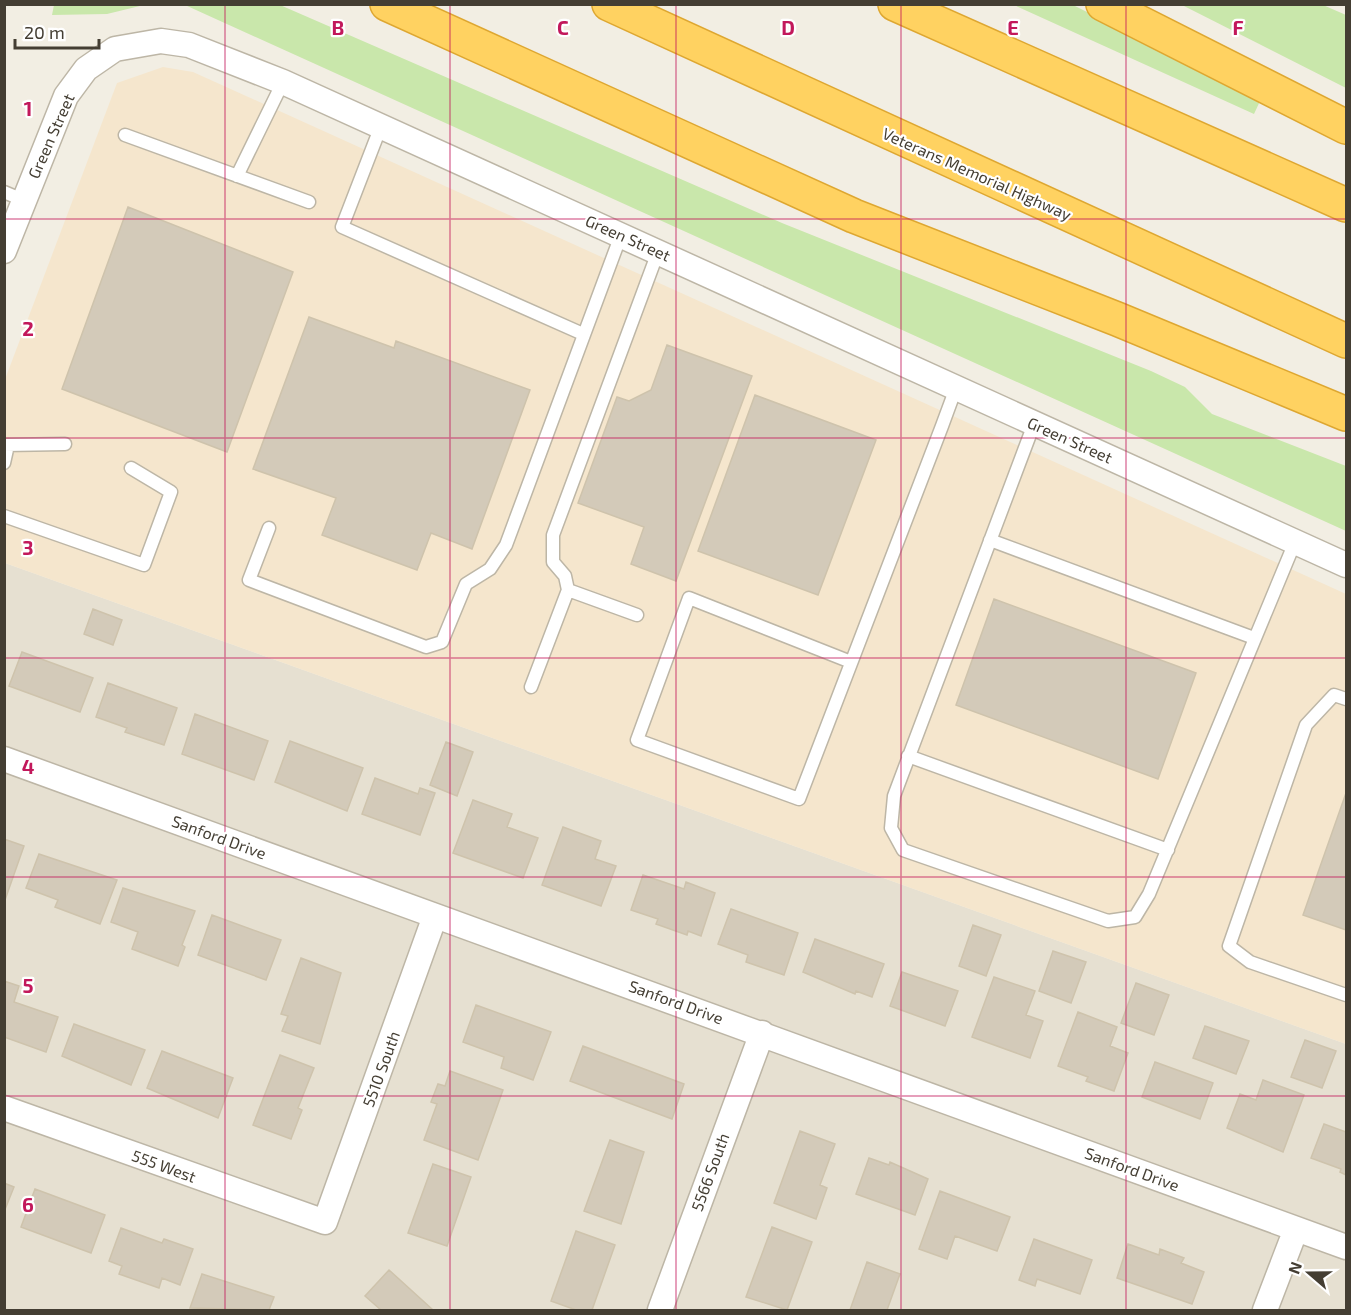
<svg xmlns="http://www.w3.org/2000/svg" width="1351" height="1315" viewBox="0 0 1351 1315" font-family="'Exo 2',sans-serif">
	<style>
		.residential { fill: #e6e0d1 }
		.commercial { fill: #f5e6cd }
		.green { fill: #c9e7ab }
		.building { fill: #d3cab9; stroke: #cec3ac; stroke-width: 1.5 }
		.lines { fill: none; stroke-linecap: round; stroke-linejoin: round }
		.lane-casing { stroke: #bdb6a6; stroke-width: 15 }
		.street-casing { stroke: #bdb6a6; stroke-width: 27 }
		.highway-casing { stroke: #dea731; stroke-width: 36 }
		.lane { stroke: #fff; stroke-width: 12 }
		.street { stroke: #fff; stroke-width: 24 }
		.highway { stroke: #ffd261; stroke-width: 33 }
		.grid { fill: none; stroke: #c2185b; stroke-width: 1.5; stroke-opacity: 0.55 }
		.labels { text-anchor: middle; stroke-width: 4.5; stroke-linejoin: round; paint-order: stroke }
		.street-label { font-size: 16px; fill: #443e33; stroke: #fff }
		.grid-label { font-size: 20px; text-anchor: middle; font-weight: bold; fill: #c2185b; stroke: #fff; stroke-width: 4.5; stroke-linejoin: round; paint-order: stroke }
	</style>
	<rect width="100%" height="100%" fill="#f2eee3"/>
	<path class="residential" d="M5,563L1346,1044V1310H5Z"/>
	<path class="commercial" d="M163,67L193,72L1346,594V1044L5,563L4,382L117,83Z"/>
	<path class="green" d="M54,5V4L144,5L107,14L52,15Z
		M185,5H280L782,223L1151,371L1185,387L1212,414L1346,466V531Z
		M1014,5H1073L1261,99L1254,114Z
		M1182,5H1323L1346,15V88Z"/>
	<path class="building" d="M128,207L293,272L227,452L62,389Z
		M309,317L394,348L396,341L530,390L472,549L431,533L417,570L322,535L336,498L253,469Z
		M667,345L752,376L676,581L631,564L644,527L578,503L617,397L629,401L651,390Z
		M755,395L876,440L818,595L698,551Z
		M994,599L1196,673L1158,779L956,705Z
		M93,609L122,620L113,645L84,634Z
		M22,652L93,678L80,712L9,686Z
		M108,683L177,708L164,745L125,732L127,728L96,717Z
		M195,714L268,741L254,780L182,754Z
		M290,741L363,768L347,811L275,782Z
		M446,742L473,752L457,796L430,785Z
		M375,778L418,794L420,788L435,793L420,835L362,814Z
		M1346,793V930L1303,915Z
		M473,800L512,814L507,827L538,838L523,878L453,853Z
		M563,827L601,841L595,859L616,866L601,906L542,885Z
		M4,839L24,846L5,900H4Z
		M39,854L117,880L100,924L55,907L58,900L26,888Z
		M643,875L684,889L686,882L715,893L701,936L688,931L687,935L656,924L658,919L631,910Z
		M123,888L195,911L182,945L185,947L178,966L132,949L138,932L111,922Z
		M731,909L798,933L784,975L746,962L748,955L718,944Z
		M212,915L281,940L266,980L198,955Z
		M973,925L1001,935L986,976L959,966Z
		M815,939L884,964L872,997L856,991L855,994L803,972Z
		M1053,951L1086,962L1071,1003L1039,991Z
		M301,958L341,973L320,1044L282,1031L288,1016L281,1014Z
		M902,972L958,991L945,1026L890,1006Z
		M994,977L1035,991L1026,1015L1043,1021L1030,1058L972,1037Z
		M4,981L19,986L14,1002L58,1017L46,1052L4,1037Z
		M1136,983L1169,995L1154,1035L1121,1023Z
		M476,1005L551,1032L533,1080L501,1068L504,1057L463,1042Z
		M1078,1012L1117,1027L1110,1046L1128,1053L1114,1091L1086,1081L1088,1077L1058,1066Z
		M74,1024L145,1050L131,1085L62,1056Z
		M1205,1026L1249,1041L1236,1074L1193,1058Z
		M1305,1040L1336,1051L1322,1088L1291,1077Z
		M583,1046L684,1084L672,1119L570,1081Z
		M162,1051L233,1078L218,1118L147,1088Z
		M280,1055L314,1068L298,1108L302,1110L291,1139L253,1125Z
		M1155,1062L1213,1083L1200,1119L1142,1097Z
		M450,1071L503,1090L478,1160L424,1140L437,1104L431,1102L438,1084L445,1086Z
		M1263,1080L1304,1095L1283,1152L1227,1128L1240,1094L1256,1100Z
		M1324,1124L1346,1132V1175L1340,1172L1341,1169L1311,1158Z
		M800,1131L835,1144L820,1185L827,1188L816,1219L774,1203Z
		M610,1140L644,1152L621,1224L584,1211Z
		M869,1158L889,1165L890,1162L928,1179L915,1215L856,1194Z
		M433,1164L471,1177L447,1246L408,1233Z
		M4,1183L14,1187L4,1212Z
		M35,1189L105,1215L91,1253L21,1227Z
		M940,1191L1010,1217L997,1251L955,1236L947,1259L919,1249Z
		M772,1227L812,1242L787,1310L746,1297Z
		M121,1228L162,1243L164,1239L193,1249L180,1285L162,1278L159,1288L119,1274L122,1266L109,1261Z
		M576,1231L615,1245L592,1310H576L551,1301Z
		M1034,1239L1092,1260L1080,1294L1037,1279L1035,1286L1019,1280Z
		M1128,1244L1159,1255L1160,1249L1184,1258L1181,1263L1204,1272L1192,1304L1117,1278Z
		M867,1262L900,1274L887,1310H850Z
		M389,1270L433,1310H381L365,1296Z
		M202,1274L274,1297L269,1310L190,1308Z"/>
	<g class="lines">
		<defs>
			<path id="lane" d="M381,126L342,227L583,334
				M125,135L309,202
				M237,176L283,82
				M4,192L23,200
				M1034,424L894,796L891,828L903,850L1108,921L1135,917L1149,894L1295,542
				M4,445L65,444
				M4,463L8,445
				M4,516L144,565L171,492L131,468
				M269,528L249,580L426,647L442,642L466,584L490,569L506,545L621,235
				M990,540L1254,638
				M568,590L637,615
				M851,662L689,598L637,740L799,799L942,426L956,388
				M531,687L568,590L565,576L553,562V535L658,252
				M1346,699L1334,695L1306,725L1229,946L1250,962L1346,995
				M908,756L1168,850"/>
			<path id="street" d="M4,251L66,96L86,69L115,49L161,41L189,45L283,82L1346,565
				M4,759L1346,1247
				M4,1108L325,1222L435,916
				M660,1310L762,1033
				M1265,1310L1296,1229"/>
			<path id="highway" d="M387,4L854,216L1117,319L1346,414
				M609,4L1346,341
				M895,4L1346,205
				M1103,4L1346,127"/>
		</defs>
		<use href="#lane" class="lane-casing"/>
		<use href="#street" class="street-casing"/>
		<use href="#highway" class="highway-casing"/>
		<use href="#lane" class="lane"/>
		<use href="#street" class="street"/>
		<use href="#highway" class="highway"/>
	</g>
	<path class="grid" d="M225,4V1310M450,4V1310M676,4V1310M901,4V1310M1126,4V1310M4,219H1346M4,438H1346M4,658H1346M4,877H1346M4,1096H1346"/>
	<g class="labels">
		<g class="street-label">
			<text transform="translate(51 136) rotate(-66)" y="6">Green Street</text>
			<text transform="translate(977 174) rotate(24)" y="6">Veterans Memorial Highway</text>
			<text transform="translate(628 238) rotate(24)" y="6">Green Street</text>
			<text transform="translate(1070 440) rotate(24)" y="6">Green Street</text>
			<text transform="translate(219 837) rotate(20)" y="6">Sanford Drive</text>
			<text transform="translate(676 1002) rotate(20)" y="6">Sanford Drive</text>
			<text transform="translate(381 1069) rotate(-70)" y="6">5510 South</text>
			<text transform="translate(164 1166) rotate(20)" y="6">555 West</text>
			<text transform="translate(1132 1169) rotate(20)" y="6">Sanford Drive</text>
			<text transform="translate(710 1172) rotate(-70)" y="6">5566 South</text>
		</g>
	</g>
	<g class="grid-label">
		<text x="338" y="35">B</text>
		<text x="563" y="35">C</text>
		<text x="788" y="35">D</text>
		<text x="1013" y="35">E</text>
		<text x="1238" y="35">F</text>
		<text x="28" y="116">1</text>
		<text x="28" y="336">2</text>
		<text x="28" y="555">3</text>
		<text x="28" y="774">4</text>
		<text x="28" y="993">5</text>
		<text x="28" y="1212">6</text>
	</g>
	<rect width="1351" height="1315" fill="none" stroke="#443e33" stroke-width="12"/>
	<g transform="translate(1309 1273) rotate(290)" stroke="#ffffff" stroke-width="4.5" paint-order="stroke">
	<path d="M0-4.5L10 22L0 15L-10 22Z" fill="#443e33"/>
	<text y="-9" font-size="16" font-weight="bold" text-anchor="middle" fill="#443e33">N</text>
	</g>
	<path d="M15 39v9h84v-9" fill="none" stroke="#443e33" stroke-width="3"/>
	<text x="24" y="39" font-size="18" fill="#443e33" stroke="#ffffff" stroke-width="4.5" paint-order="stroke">20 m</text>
</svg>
